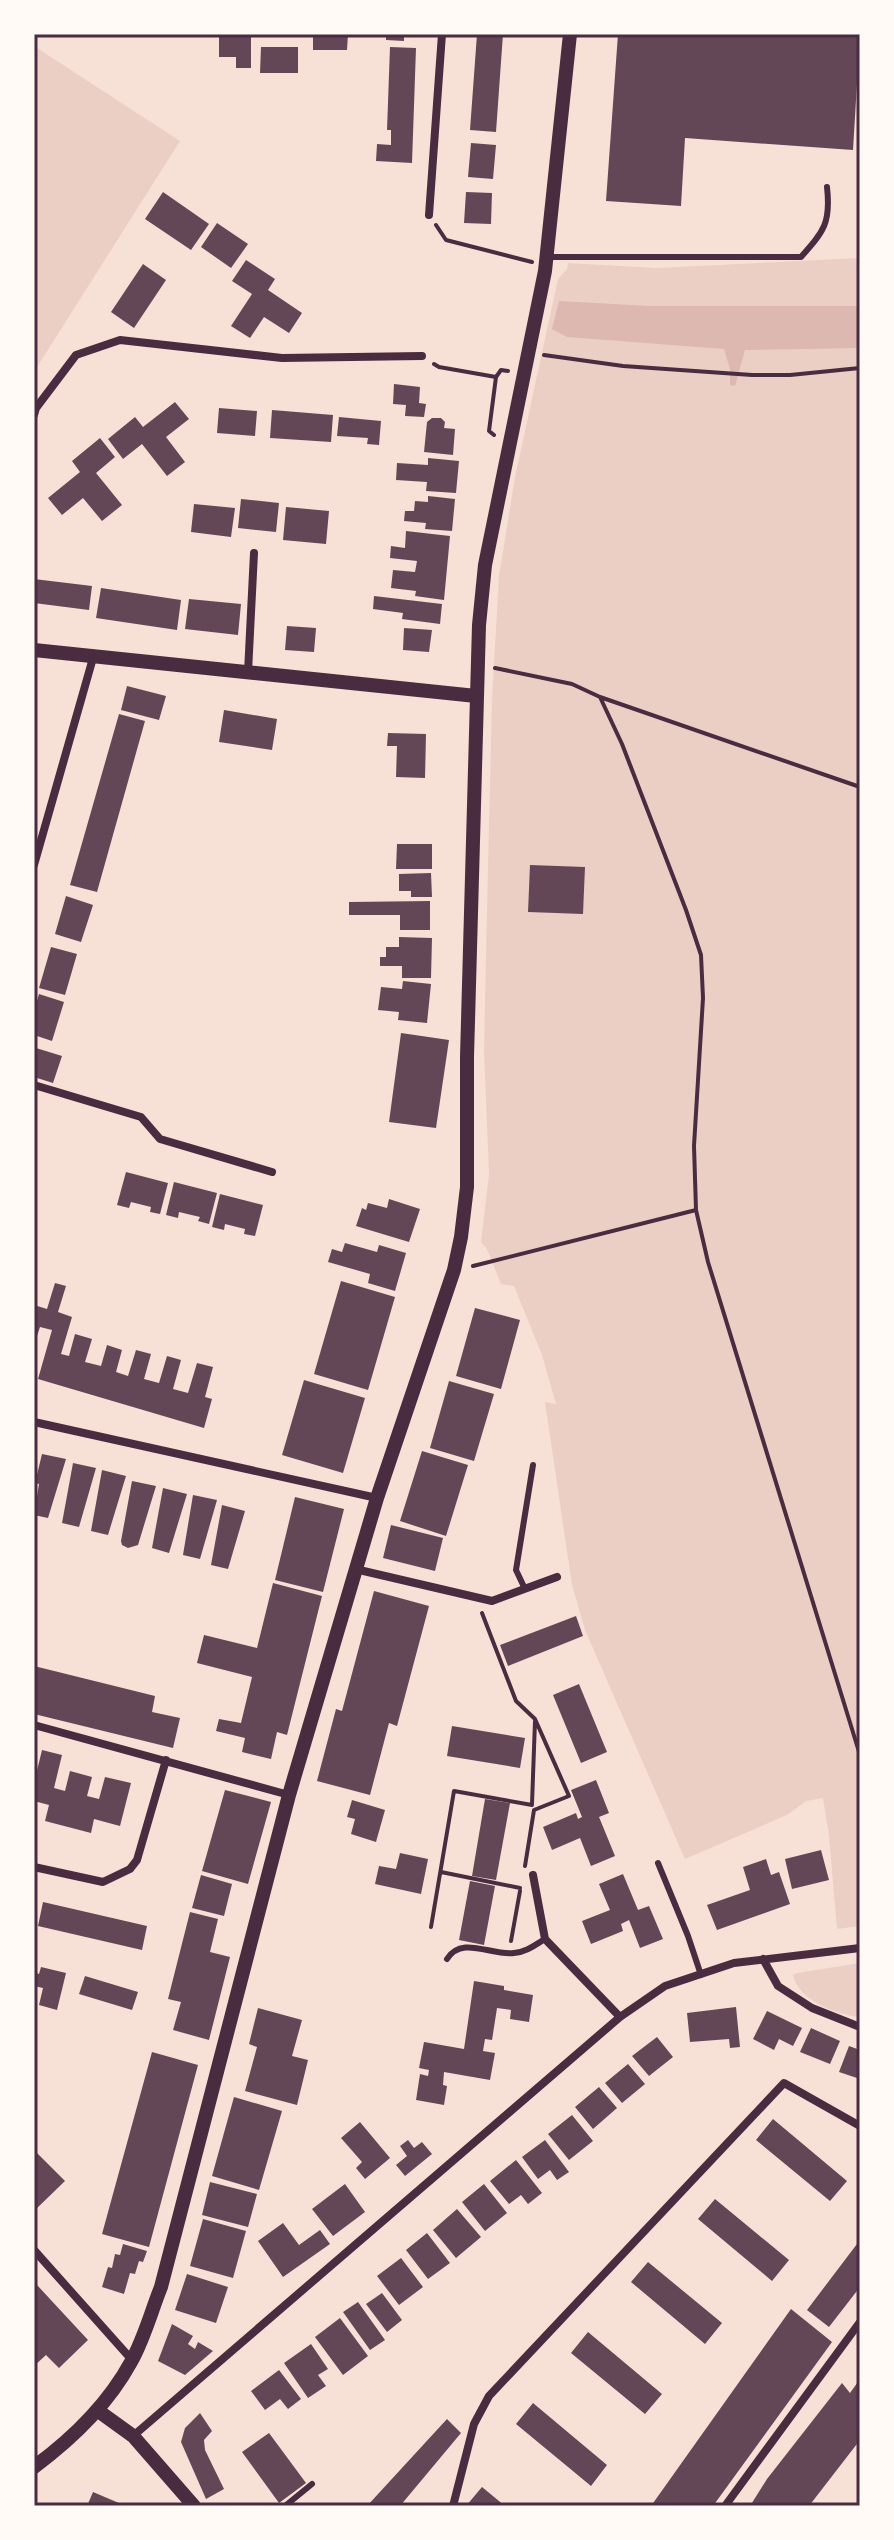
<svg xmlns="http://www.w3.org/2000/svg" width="894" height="2540" viewBox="0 0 894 2540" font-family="'Titillium Web',sans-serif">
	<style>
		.green { fill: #ebcfc5 }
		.water { fill: #dcb8b0 }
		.building { fill: #644757 }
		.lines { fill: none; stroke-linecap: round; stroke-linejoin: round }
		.path { stroke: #4a2c40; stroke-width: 4 }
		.service { stroke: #4a2c40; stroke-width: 6 }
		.minor { stroke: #4a2c40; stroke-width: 8 }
		.tertiary { stroke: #4a2c40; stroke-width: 14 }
		.neatline { fill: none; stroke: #4a2c40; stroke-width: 3 }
	</style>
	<rect width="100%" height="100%" fill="#f7e1d7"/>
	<path class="green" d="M34,46L180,141L34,372Z
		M860,258V1926L837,1929L829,1836L823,1798L806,1801L787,1815L685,1859L585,1630L572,1585L545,1402L556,1404L542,1355L514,1286L501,1284L487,1249L481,1242L489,1174L484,1051L486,955L492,698L499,576L515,477L558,279L567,269L568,263L656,268Z
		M860,1963V2017C837,2015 798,2000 793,1975L797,1973Z"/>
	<path class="water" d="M559,301L649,306H860V348L745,350L735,386L730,385V369L724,349L567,337L552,329Z"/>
	<path class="building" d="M219,34H251V68H236V57H219Z
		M313,34H348L347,50H313Z
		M386,34H404V41L386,40Z
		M477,34H503L496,132L470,130Z
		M618,34H860L853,150L685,138L681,206L606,201Z
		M261,47H298V73H260Z
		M390,47L416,48L412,163L376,161L377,144L391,145V130H387Z
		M471,143L496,145L493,179L468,177Z
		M163,192L209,224L191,250L145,219Z
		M466,192L492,193L491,224L464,223Z
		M217,223L248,244L231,268L201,247Z
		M246,260L275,279L268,290L302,313L289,333L264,317L250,338L231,326L252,294L232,281Z
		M143,264L166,280L134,328L111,312Z
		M394,384L420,387L419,403L426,404L424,417L405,416L406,405L393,404Z
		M175,402L189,419L166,437L185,462L167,476L142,444L123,459L108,439L135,417L143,427Z
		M219,408L257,411L255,436L217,433Z
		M272,410L333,415L331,442L270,438Z
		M339,417L381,421L379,445L367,444L368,438L337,436Z
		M432,418H441L445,422L444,428L455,429L453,455L424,452L427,422Z
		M100,438L115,457L96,473L122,505L102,521L83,498L62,515L48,498L80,472L72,461Z
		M428,458L459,461L456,493L426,491L427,482L396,480L397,463L428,465Z
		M428,496L455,499L452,531L425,529L426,523L404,521L405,511H414L415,501L428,502Z
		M241,499L279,503L276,532L238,528Z
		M194,504L235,508L231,537L191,532Z
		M286,507L329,511L326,544L283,540Z
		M406,531L450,536L444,600L415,596L416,591L391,588L393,570L415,572L417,561L390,558L391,546L405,548Z
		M34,579L92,586L89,610L34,603Z
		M101,588L181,600L177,630L96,618Z
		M374,596L442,604L440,624L402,619L403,613L373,609Z
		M189,599L241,604L238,635L185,629Z
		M287,626L316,628L314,652L285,650Z
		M404,628L432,630L429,652L403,650Z
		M127,686L166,696L159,720L121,710Z
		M224,710L277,719L272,750L219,742Z
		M119,714L145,721L97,892L70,885Z
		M388,733L426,734L425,778L396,777L397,746H387Z
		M397,844H432V869H396Z
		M530,865L585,867L583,914L528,912Z
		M431,873L432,897H411V891H399V874Z
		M66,896L93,905L81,942L55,934Z
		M430,901V930H400V915H349V902Z
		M399,937L432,938L431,978H402V966H380V957H386V947H399Z
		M51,947L77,954L65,995L39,988Z
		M403,981L431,984L427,1023L398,1020L399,1012L378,1010L381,987L402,989Z
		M39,994L64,1002L52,1041L34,1035V1011Z
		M401,1033L449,1040L436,1128L389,1122Z
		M36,1048L62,1056L53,1083L34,1077Z
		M126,1172L168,1183L160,1214L150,1212L151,1207L131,1202L129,1208L117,1205Z
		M174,1182L217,1193L209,1224L198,1221L200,1217L179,1212L178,1218L166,1215Z
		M220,1194L263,1205L255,1236L244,1234L245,1229L225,1224L224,1230L212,1227Z
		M389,1199L420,1209L409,1242L356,1226L362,1208L366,1210L368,1203L387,1208Z
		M345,1243L377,1252L379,1245L406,1253L395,1291L368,1283L370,1274L328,1262L332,1249L342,1252Z
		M341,1281L395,1297L368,1390L314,1374Z
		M55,1283L66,1286L58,1312L72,1317L61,1354L69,1356L75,1334L92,1339L85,1362L101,1366L107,1345L122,1350L116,1372L128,1376L136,1350L151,1354L144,1379L159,1383L167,1356L181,1360L173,1389L188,1393L197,1363L213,1367L205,1397L212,1399L204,1428L38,1379L52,1330L40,1327L34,1345V1305L47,1309Z
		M475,1308L520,1320L501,1389L456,1376Z
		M304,1380L365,1398L343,1473L282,1455Z
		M449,1381L494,1394L474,1461L430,1448Z
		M422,1451L468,1465L446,1536L400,1521Z
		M42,1454L66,1459L48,1518L34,1515L39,1484L35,1483Z
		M73,1463L96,1468L79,1527L62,1523Z
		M102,1470L126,1476L108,1535L91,1531Z
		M132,1481L156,1486L138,1545L128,1548L122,1545L121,1541Z
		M163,1488L187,1494L169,1553L152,1548Z
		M193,1495L217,1500L200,1559L183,1555Z
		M295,1497L344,1509L323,1592L275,1580Z
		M222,1505L245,1511L228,1569L211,1565Z
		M391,1525L443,1538L435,1571L383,1558Z
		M273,1583L322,1596L287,1735L277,1732L271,1759L242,1752L245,1738L216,1731L219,1719L241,1723L252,1677L197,1663L204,1635L257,1648Z
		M374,1591L429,1606L397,1726L389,1723L370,1795L317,1781L336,1709L342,1711Z
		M576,1616L583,1636L508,1666L500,1645Z
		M34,1666L155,1696L152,1712L180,1718L173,1748L34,1714Z
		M579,1684L607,1752L581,1763L553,1695Z
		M452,1726L525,1738L520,1768L447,1756Z
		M42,1750L62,1755L54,1788L65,1791L70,1771L92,1777L87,1796L99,1799L105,1777L131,1783L120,1826L94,1819L91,1833L45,1821L49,1805L34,1801V1783Z
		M596,1780L609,1813L599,1817L615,1856L591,1866L580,1838L552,1850L543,1827L576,1813L578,1819L582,1817L571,1790Z
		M225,1790L271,1802L248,1884L202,1871Z
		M485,1799L510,1803L496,1880L472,1876Z
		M352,1800L385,1810L376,1842L351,1834L355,1819L347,1817Z
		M821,1850L829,1880L792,1889L785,1859Z
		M400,1853L428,1859L421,1894L375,1884L379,1866L396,1869Z
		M766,1859L771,1875L779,1872L790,1904L717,1930L707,1905L750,1890L743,1867Z
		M623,1874L638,1910L649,1906L663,1939L640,1948L629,1920L621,1924L623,1931L591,1944L582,1921L610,1910L599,1884Z
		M201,1875L232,1884L224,1916L192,1908Z
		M470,1881L495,1886L484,1945L459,1940Z
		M43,1902L147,1926L142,1950L38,1926Z
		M190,1912L218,1919L210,1952L230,1957L209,2040L173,2030L181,2002L168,1999Z
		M41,1967L66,1973L57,2010L39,2005L43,1988L34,1986V1972L39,1974Z
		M85,1976L138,1992L132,2010L79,1994Z
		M474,1981L504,1986V1990L533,1995L529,2022L510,2019L511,2010L497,2008L492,2040L485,2039L483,2051L495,2053L490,2080L444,2072L443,2085L447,2086L444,2105L416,2100L420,2074L428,2076L429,2070L419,2068L424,2042L464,2049Z
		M736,2007L740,2047L730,2048L729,2039L690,2042L687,2013Z
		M258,2008L302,2020L292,2056L308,2060L297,2105L245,2091L257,2047L249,2044Z
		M767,2011L802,2028L793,2046L779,2039L774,2050L753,2039Z
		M811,2028L840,2041L830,2064L800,2052Z
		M657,2037L673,2057L649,2076L632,2056Z
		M849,2046L860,2050V2079L839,2072Z
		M152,2052L198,2065L149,2247L102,2234Z
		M628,2064L645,2084L622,2103L605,2083Z
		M599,2087L617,2108L593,2129L575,2107Z
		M234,2097L282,2111L259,2190L212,2176Z
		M572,2115L593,2141L569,2160L548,2134Z
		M773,2119L847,2181L830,2201L756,2140Z
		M360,2122L390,2158L365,2179L356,2168L362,2162L341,2138Z
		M408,2140L414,2148L422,2142L432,2154L405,2176L396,2165L407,2156L400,2146Z
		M545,2140L569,2172L557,2180L550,2170L538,2179L522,2157Z
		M34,2150L65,2181L34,2211Z
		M516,2160L542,2193L528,2204L521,2195L509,2204L490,2181Z
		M210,2182L257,2194L248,2227L202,2215Z
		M345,2184L365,2212L333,2236L312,2209Z
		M484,2184L507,2213L485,2231L462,2202Z
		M715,2199L789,2260L772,2281L698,2219Z
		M457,2209L481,2237L456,2258L433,2230Z
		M203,2219L246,2231L233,2278L190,2266Z
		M283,2223L299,2245L320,2230L330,2244L283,2277L258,2241Z
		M427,2233L450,2263L428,2279L406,2250Z
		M860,2240V2287L829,2327L807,2310Z
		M123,2244L147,2251L143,2262L139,2261L135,2274L130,2273L124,2294L102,2287L108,2267L112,2268L115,2254L120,2255Z
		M401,2258L423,2287L399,2305L377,2276Z
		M648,2262L722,2323L705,2344L631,2282Z
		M187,2274L228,2287L216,2323L175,2310Z
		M37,2285L88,2340L59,2368L46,2355L34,2366V2288Z
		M382,2293L402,2320L387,2332L366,2304Z
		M358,2302L385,2340L370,2350L343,2312Z
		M791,2309L832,2342L713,2506H651Z
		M340,2318L368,2356L343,2375L315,2337Z
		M172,2324L193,2336L188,2344L195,2349L198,2342L213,2351L185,2375L158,2361Z
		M588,2332L662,2394L645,2414L571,2353Z
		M311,2344L328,2369L318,2375L326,2386L308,2398L284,2363Z
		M279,2370L301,2399L288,2409L280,2399L265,2410L251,2391Z
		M860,2379V2440L809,2506H750L767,2479L842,2383L850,2393Z
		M533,2403L607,2465L591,2486L516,2424Z
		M200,2413L212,2431L204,2440L205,2450L224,2489L206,2499L181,2442L185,2428Z
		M447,2419L461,2433L400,2506H367Z
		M269,2433L306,2483L279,2503L242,2452Z
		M482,2487L505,2506H466Z
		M93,2492L126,2506H87Z"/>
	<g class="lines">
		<path class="path" d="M436,225L446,240L532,262
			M544,355L623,366L752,375H790L860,368
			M434,364L439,367L496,377L501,370L508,371
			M494,435L489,431L496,377
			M495,668L572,684L600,697L622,744L686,910L701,955L703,998L694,1146L696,1210L708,1262L860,1755
			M600,697L860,787
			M473,1266L696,1210
			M482,1613L516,1701L535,1719L569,1796L534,1810L525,1866
			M532,1804L535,1721
			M441,1872L520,1888
			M431,1927L454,1791L532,1805
			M511,1941L520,1891"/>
		<path class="service" d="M546,257H801C824,231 831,223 827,187
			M525,1589L516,1570L533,1465
			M658,1863L688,1936L701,1975
			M447,1959C462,1935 491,1956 514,1953C526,1952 535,1945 545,1939
			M285,2506L312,2484"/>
		<path class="minor" d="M429,215L442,34
			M34,415L36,408L76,355L120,340L282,358L422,356
			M248,672L254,553
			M34,865L93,658
			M34,1085L141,1117L160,1139L272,1172
			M34,1422L377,1498
			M355,1569L492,1601L557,1577
			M34,1725L289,1795
			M34,1867L103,1882L130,1869L137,1860L166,1760
			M533,1875L545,1939L620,2017
			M763,1959L778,1986L812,2008L860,2027
			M34,2250L132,2360
			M133,2436L620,2017L665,1986L734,1963L860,1948
			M453,2506L474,2424L489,2396L784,2083L860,2126
			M725,2506L860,2322"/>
		<path class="tertiary" d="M34,650L476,696
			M97,2410L133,2436L194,2506
			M34,2467C72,2439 108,2404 131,2362C144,2339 151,2312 161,2287L289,1795L377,1498L454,1270L461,1237L467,1187V1057L479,625L485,565L545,271L570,34"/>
	</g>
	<rect width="894" height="2540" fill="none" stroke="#fffaf5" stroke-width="72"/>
	<rect x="36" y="36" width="822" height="2468" class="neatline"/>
</svg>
